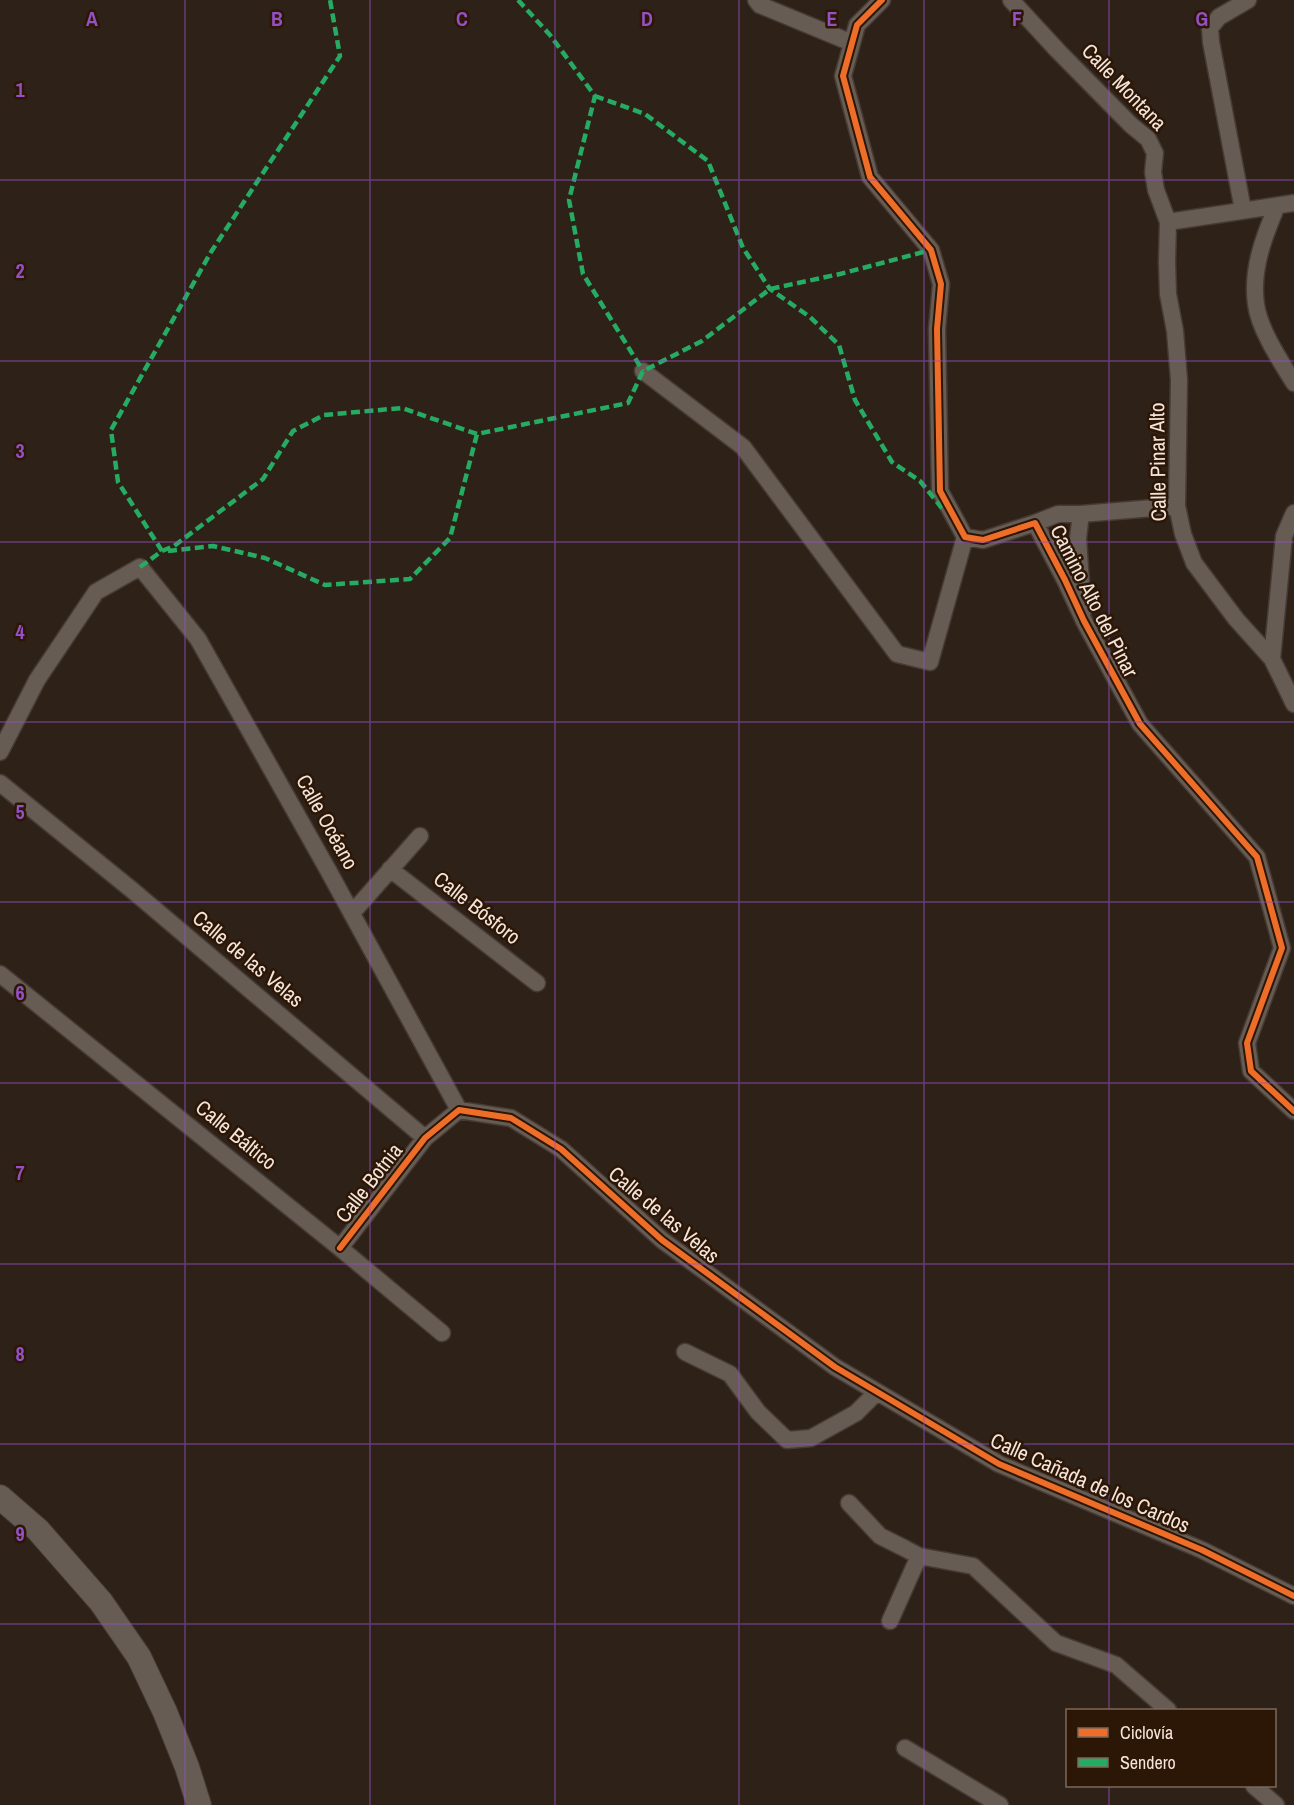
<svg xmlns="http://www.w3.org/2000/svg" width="1294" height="1805" viewBox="0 0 1294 1805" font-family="'Archivo Narrow',sans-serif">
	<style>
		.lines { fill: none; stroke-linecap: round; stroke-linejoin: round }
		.minor-casing { stroke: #463b34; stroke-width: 19 }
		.secondary-casing { stroke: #463b34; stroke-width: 26 }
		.minor { stroke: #665c54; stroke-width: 16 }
		.secondary { stroke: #665c54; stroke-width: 24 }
		.quiet { stroke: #26ab63; stroke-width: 4.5; stroke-dasharray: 9 4.5; stroke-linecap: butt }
		.cycleway-casing { stroke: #2c1606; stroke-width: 10 }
		.cycleway { stroke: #ee6e29; stroke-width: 6 }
		.grid { fill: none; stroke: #9351c4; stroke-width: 1.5; stroke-opacity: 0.55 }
		.labels { text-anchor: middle; stroke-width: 5; stroke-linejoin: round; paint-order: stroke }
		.street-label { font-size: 21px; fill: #f4e4d9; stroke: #2c1606 }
		.grid-label { font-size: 20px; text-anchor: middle; font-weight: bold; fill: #9351c4; stroke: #2c1606; stroke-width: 5; stroke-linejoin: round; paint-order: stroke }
	</style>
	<rect width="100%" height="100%" fill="#2e2118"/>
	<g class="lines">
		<defs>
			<path id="minor" d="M756,0L760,5L852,43
				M882,0L857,25L843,76L870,177L931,250L941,284L937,329L940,491L965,537L983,540L1035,523L1065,580L1084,621L1140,724L1257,857L1282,948L1247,1043L1251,1071L1294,1111
				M1011,0L1058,51L1131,125L1148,139L1155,153L1153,172L1156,190L1168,222L1167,262L1168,294L1175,331L1179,380L1177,506L1183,534L1194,563L1236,619L1272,659L1294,704
				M1277,206C1264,236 1251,270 1256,304C1259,329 1281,362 1294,383
				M1243,210L1211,42L1210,28L1219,17L1248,0
				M1168,222L1294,203
				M643,371L743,447L897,654L930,662L965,537
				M1035,523L1058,514H1081
				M1083,611L1078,538L1081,514L1177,506
				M1272,659L1284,536L1294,513
				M0,752L37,680L96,592L140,567L198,639L328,870L459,1110
				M0,783L132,890L425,1138
				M390,869L537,983
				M352,913L420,836
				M0,974L340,1248L442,1333
				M340,1248L425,1138L459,1110L511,1118L561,1149L662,1240L835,1367L999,1464L1202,1550L1294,1596
				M685,1352L730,1374L758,1412L787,1440L811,1438L856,1413L877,1392
				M849,1503L880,1536L904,1548L919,1556L973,1566L1056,1643L1116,1665L1168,1710
				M890,1621L919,1556
				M905,1748L1000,1805
				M1254,1786L1276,1805"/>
			<path id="secondary" d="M0,1497L38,1530L101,1602L139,1657L165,1712L187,1767L199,1805"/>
		</defs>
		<use href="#minor" class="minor-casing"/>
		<use href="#secondary" class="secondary-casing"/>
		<use href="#minor" class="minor"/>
		<use href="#secondary" class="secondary"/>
		<path class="quiet" d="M518,0L550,35L595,96L569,200L583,274L643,371
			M595,96L645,114L708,161L743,248L770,289L810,317L839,345L855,400L892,462L920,481L942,508
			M162,551L174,546L263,479L293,431L324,415L402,408L477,434L628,403L643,371L702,341L770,289L840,274L931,250
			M168,551L213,546L265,558L325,585L410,579L450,538L477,434
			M140,567L162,551L118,482L111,430L211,252L340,56L330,0"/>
		<defs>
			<path id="cycleway" d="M882,0L857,25L843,76L870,177L931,250L941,284L937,329L940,491L965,537L983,540L1035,523L1065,580L1084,621L1140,724L1257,857L1282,948L1247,1043L1251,1071L1294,1111
				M340,1248L425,1138L459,1110L511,1118L561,1149L662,1240L835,1367L999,1464L1202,1550L1294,1596"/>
		</defs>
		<use href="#cycleway" class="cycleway-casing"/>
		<use href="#cycleway" class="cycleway"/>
	</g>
	<path class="grid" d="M185,0V1805M370,0V1805M555,0V1805M739,0V1805M924,0V1805M1109,0V1710M0,180H1294M0,361H1294M0,542H1294M0,722H1294M0,902H1294M0,1083H1294M0,1264H1294M0,1444H1294M0,1624H1294M1109,1786V1805"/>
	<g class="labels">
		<g class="street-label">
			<text transform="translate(1124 87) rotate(46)" y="7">Calle Montana</text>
			<text transform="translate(1158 462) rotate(-91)" y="7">Calle Pinar Alto</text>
			<text transform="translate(1094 601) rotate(63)" y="7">Camino Alto del Pinar</text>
			<text transform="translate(327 822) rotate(61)" y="7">Calle Océano</text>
			<text transform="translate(477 908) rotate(38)" y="7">Calle Bósforo</text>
			<text transform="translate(248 959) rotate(40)" y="7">Calle de las Velas</text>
			<text transform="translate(236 1135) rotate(39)" y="7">Calle Báltico</text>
			<text transform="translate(369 1183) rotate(-52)" y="7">Calle Botnia</text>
			<text transform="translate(664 1215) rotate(40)" y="7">Calle de las Velas</text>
			<text transform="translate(1090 1483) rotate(24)" y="7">Calle Cañada de los Cardos</text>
		</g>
	</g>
	<g class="grid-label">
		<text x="92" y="26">A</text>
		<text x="277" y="26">B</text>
		<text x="462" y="26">C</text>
		<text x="647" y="26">D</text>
		<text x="832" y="26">E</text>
		<text x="1017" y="26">F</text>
		<text x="1202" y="26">G</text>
		<text x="20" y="97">1</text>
		<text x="20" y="278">2</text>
		<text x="20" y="458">3</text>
		<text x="20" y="639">4</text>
		<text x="20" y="819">5</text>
		<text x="20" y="1000">6</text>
		<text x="20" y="1180">7</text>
		<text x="20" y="1361">8</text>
		<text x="20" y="1541">9</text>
	</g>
	<rect x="1066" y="1709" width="210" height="78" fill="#2c1606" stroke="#7c685a" stroke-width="1.5"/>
	<rect x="1078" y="1728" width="30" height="9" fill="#ee6e29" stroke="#7c685a" stroke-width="1.5"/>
	<text x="1120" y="1739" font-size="18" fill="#f4e4d9">Ciclovía</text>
	<rect x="1078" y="1758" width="30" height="9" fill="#26ab63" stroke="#7c685a" stroke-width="1.5"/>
	<text x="1120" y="1769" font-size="18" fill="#f4e4d9">Sendero</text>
</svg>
